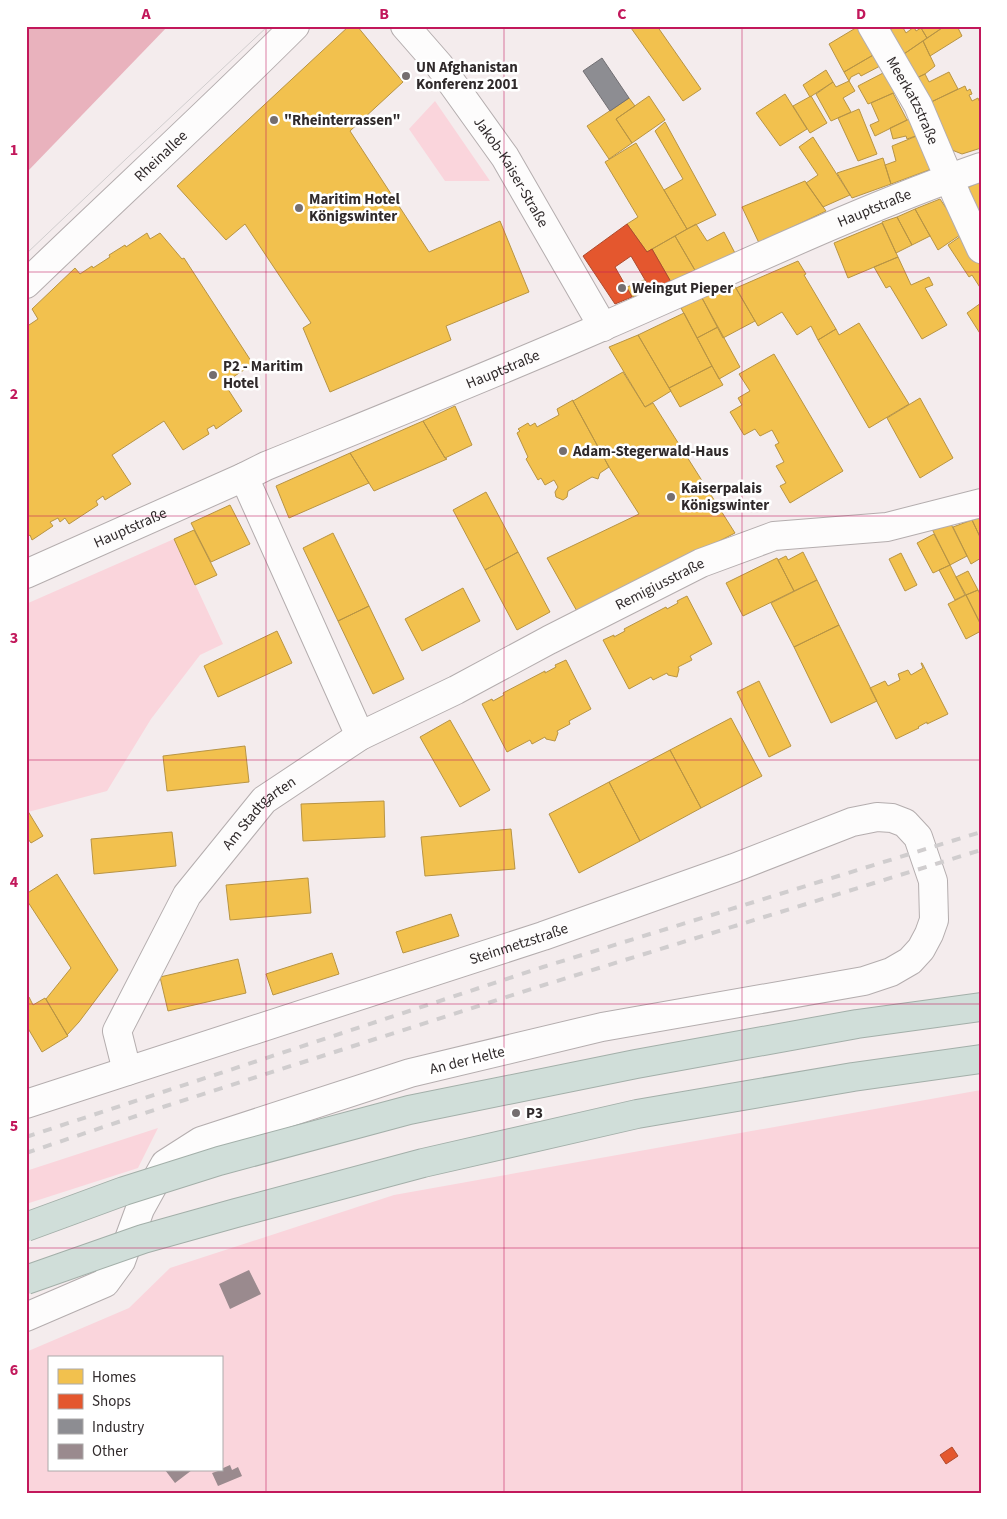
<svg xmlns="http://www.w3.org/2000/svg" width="1007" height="1519" viewBox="0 0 1007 1519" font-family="'Source Sans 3',sans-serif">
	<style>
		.green { fill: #fad5dc; fill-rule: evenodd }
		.water { fill: #e9b2bd }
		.homes { fill: #f2c14e; stroke: #b89444 }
		.shops { fill: #e4572e; stroke: #ae4a2d }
		.industry { fill: #8d8d92; stroke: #716f73 }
		.building { fill: #9a8a8e }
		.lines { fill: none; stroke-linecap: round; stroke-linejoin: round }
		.minor-casing { stroke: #b4adae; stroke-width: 30 }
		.minor { stroke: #fdfcfc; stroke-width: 28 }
		.tram { stroke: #d0cdce; stroke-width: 1 }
		.rail { stroke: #d0cdce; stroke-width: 4; stroke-dasharray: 9 9; stroke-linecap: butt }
		.highway-bridge-casing { stroke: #a3afa9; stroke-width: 30; stroke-linecap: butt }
		.highway-bridge { stroke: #d0ded9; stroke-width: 28 }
		.grid { fill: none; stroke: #c2185b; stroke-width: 1; stroke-opacity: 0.55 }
		.poi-dot { fill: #756e6f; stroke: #fff; stroke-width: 2 }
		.labels { text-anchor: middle; stroke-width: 5; stroke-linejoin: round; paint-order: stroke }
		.poi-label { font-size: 15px; font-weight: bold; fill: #302a2b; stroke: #fff; text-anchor: start }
		.street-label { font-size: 15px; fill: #302a2b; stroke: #fff }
		.neatline { fill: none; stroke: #c2185b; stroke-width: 2 }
		.grid-label { font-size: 16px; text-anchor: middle; font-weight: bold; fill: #c2185b }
	</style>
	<rect width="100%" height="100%" fill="#f4eced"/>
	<path class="green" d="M435,101L490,181H445L409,129Z
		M174,539L223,644L200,655L151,719L107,791L28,812L26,808V604Z
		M981,1090V1493H26V1352L129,1308L170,1268L394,1195ZM49,1358H221V1470H49Z
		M158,1128L138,1168L26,1204V1171Z"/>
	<path class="water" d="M26,26H168L26,173Z"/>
	<path class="homes" d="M349,26H357L403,82L350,131L429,252L500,221L529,292L446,326L451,340L330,392L303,328L311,323L245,224L226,240L177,186Z
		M634,26H657L701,89L683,101L631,28Z
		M859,26L875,54L844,72L829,44Z
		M896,26H902L906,33L914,27L916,31L921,28L927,38L901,56L887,32Z
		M923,26H945L927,38L921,28Z
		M945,26H957L962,36L930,56L923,41Z
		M923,41L935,66L925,74L912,80L901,56Z
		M875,54L882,65L861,76L859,73L851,77L849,81L844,72Z
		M826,70L833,82L810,97L803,85Z
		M885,72L896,92L868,104L858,86Z
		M949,72L958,89L925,105L912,80L925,74L929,82Z
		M849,81L855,91L843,98L851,112L831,121L816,94L833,82L836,87Z
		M965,86L967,91L970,89L972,94L969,95L972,101L978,98L981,105V148L962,154L952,150L929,103Z
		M893,93L907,120L875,136L870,125L879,121L871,103Z
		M785,94L807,129L780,146L756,113Z
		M649,96L665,120L632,143L616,119Z
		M811,96L827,123L810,133L793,106Z
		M629,98L635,106L616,119L632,143L609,159L587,126Z
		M859,109L877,154L858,161L838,118Z
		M916,116L924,133L907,139L906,136L893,139L890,128Z
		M665,122L716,215L687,229L664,190L683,179L655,131Z
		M924,133L937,167L891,184L885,165L896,161L892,146Z
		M813,137L850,195L823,207L806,183L818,175L799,147Z
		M636,143L687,229L647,252L627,224L638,217L605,162Z
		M883,158L891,184L852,198L837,173Z
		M805,181L826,211L759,243L742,207Z
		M981,181V227L963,190Z
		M940,199L963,233L938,250L915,209Z
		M915,209L930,236L912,245L897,217Z
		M897,217L912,245L896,253L882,222Z
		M882,223L898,257L848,278L834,243Z
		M696,224L707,241L724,232L736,255L696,272L675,236Z
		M147,233L150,239L160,233L182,259L184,258L253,364L224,383L242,411L216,429L214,425L207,429L209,434L183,450L164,421L112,455L131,484L105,500L103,496L96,501L98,505L69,524L65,518L60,522L58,518L50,522L53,526L32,540L30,535L26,538V327L38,319L32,309L75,268L80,274L92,266L93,268L110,257L109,255L125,245L126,247Z
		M675,236L696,272L671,282L652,249Z
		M961,236L981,266V289L972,275L969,277L948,245Z
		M898,257L911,285L929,277L933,285L925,288L947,325L922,339L890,286L886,288L874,267Z
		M798,261L806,274L804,275L836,329L818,340L811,326L797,335L782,312L758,326L736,288Z
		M644,280L651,290L632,297L627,287Z
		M734,285L755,321L723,338L702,298Z
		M702,298L718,327L697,338L681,308Z
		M981,303V335L967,313Z
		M684,313L712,366L669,388L638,335Z
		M859,323L909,404L869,428L818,340L836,329L839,335Z
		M718,327L740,367L719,379L697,338Z
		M638,335L671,391L645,407L609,347Z
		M774,354L843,471L790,503L780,486L786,483L776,466L784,462L775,445L779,443L772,430L760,436L755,429L744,435L730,412L742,405L738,398L750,391L739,374Z
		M712,366L723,385L680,407L669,388Z
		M623,372L645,407L653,403L735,533L578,613L547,558L639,514L609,467L573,401Z
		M920,398L953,458L920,478L887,418Z
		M573,401L609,467L600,473L598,479L592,477L568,491L567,497L563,500L556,497L555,492L558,487L554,480L545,485L541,478L538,480L526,459L528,457L517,433L520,431L518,429L528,423L530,426L535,423L537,427L559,415L557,409L573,400Z
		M455,406L472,445L445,458L423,421Z
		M423,421L445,458L447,459L374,491L350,453Z
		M350,453L369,483L289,518L276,486Z
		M486,492L518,552L485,570L453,510Z
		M230,505L250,544L211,562L191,523Z
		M981,517V539L972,520Z
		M972,520L981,539V558L971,564L953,527Z
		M950,522L967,556L950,565L932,529Z
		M194,530L217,575L195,585L174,539Z
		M333,533L369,606L338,621L303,548Z
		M934,534L950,565L933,573L917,543Z
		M518,552L550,612L517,630L485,570Z
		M803,552L817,580L794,591L778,560L786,556L788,560Z
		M901,553L917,585L905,591L889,559Z
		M777,558L794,591L743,616L726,583Z
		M950,565L965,595L955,600L939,570Z
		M968,571L978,590L966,595L956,577Z
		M817,580L839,625L794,647L771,603Z
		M463,588L480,621L422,651L405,619Z
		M978,590L981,596V625L966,595Z
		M966,595L981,625V631L966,639L948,604Z
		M687,596L712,644L690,656L692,660L678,667L679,669L677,677L668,675L667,673L653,680L651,677L629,689L603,640L614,635V637L625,631L624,629L666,607L667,609L678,603L677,601Z
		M369,606L404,679L373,694L338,621Z
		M839,625L877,701L831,723L794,647Z
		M277,631L292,663L218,697L204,666Z
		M566,660L591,709L569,721L570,724L557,731L558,733L555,741L546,739L545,737L532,744L530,740L507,752L482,704L492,699L493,701L504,695L503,693L545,671V673L556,667L555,665Z
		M921,663H922L948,714L927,724V722L918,727L919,728L896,739L870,688L885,681L888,686L900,680L898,674L908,670L911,675L923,668Z
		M759,681L791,746L769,757L737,692Z
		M731,718L762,776L701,808L670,750Z
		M450,720L490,790L460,807L420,737Z
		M245,746L249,782L167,791L163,756Z
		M670,750L701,808L640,841L609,782Z
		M609,782L640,841L579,873L549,814Z
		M384,801L385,837L303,841L301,804Z
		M26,808L43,836L31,843L26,836Z
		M511,829L515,869L425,876L421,837Z
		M172,832L176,866L94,874L91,839Z
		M57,874L118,970L79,1022L67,1035L46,999L71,968L26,899V894Z
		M308,878L311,913L230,920L226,885Z
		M451,914L459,936L403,953L396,932Z
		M332,953L339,974L273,995L266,974Z
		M238,959L246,993L168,1011L160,977Z
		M29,997L33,1005L45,998L68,1036L42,1052L26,1025V999Z"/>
	<path class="shops" d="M627,224L647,252L652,249L671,282L651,290L631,256L615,267L632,297L615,304L583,256Z
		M952,1447L958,1456L946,1464L940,1455Z"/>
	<path class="industry" d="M602,58L629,98L610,111L583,71Z"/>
	<path class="building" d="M249,1270L261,1294L230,1309L219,1284Z
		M230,1465L232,1470L238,1467L242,1476L218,1486L212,1473L221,1470V1469Z
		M165,1470H192L175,1483Z"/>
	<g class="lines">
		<defs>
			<g id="minor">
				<path id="s1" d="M405,26L439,65L505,157L603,327"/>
				<path id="s2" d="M872,26L918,105L957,197L981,249"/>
				<path id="s3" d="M26,284C115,198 207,114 295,26"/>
				<path d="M244,477L360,736"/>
				<path id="s4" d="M26,574L244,477L266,466C379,420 492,375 604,326C729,272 852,212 981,167"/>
				<path id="s5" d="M127,1071L117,1031L187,895L264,800L360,736L456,690L549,640L701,563L774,536L887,527L981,503"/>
				<path id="s6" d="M26,1104L543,936L734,868L852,822L877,817L892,818L905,823L918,837L933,881L934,920L929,934L921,949L910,961L891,972L864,981L602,1027L410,1073L201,1141L165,1164L140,1209L121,1261L105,1283L26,1317"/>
			</g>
		</defs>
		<use href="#minor" class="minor-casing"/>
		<use href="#minor" class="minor"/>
		<path class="tram" d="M26,254L127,158L268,26"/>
		<path class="rail" d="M26,1137L543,967L981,832
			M26,1153L166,1106L544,985L981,850"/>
		<defs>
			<path id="highway-bridge" d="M26,1227L124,1191L219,1161L409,1110L636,1064L857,1024L981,1007
				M26,1280L143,1239L236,1213L423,1163L637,1114L853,1077L981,1059"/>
		</defs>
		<use href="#highway-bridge" class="highway-bridge-casing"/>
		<use href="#highway-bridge" class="highway-bridge"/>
	</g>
	<path class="grid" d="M266,26V1493M504,26V1493M742,26V1493M26,272H981M26,516H981M26,760H981M26,1004H981M26,1248H981"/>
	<g class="poi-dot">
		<circle cx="406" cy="76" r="5"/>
		<circle cx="274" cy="120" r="5"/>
		<circle cx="299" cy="208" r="5"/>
		<circle cx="622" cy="288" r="5"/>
		<circle cx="213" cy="375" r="5"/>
		<circle cx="563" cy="451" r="5"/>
		<circle cx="671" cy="497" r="5"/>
		<circle cx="516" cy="1113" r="5"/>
	</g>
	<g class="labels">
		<g class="poi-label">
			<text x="416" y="72">UN Afghanistan<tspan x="416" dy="17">Konferenz 2001</tspan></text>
			<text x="284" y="125">"Rheinterrassen"</text>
			<text x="309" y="204">Maritim Hotel<tspan x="309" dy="17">Königswinter</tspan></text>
			<text x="632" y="293">Weingut Pieper</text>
			<text x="223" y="371">P2 - Maritim<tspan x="223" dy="17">Hotel</tspan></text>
			<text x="573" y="456">Adam-Stegerwald-Haus</text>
			<text x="681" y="493">Kaiserpalais<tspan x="681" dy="17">Königswinter</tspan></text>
			<text x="526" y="1118">P3</text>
		</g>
		<g class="street-label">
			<text dy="5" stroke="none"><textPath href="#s2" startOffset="85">Meerkatzstraße</textPath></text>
			<text dy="5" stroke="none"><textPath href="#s3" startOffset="186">Rheinallee</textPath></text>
			<text dy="5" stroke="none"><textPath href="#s1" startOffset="181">Jakob-Kaiser-Straße</textPath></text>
			<text dy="5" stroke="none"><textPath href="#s4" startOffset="924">Hauptstraße</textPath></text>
			<text dy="5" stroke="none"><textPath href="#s4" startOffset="519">Hauptstraße</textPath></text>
			<text dy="5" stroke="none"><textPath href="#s4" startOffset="114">Hauptstraße</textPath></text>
			<text dy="5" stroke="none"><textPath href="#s5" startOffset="768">Remigiusstraße</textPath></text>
			<text dy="5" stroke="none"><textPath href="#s5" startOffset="304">Am Stadtgarten</textPath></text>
			<text dy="5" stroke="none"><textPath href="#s6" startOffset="518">Steinmetzstraße</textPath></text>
			<text transform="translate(467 1060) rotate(-14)" y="5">An der Helte</text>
		</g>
	</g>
	<rect width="1007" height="1519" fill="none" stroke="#ffffff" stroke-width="55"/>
	<rect x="48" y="1356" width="175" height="115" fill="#ffffff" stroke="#acaaaa"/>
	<rect x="58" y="1369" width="25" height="15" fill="#f2c14e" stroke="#acaaaa"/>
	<text x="92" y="1382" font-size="15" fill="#302a2b">Homes</text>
	<rect x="58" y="1394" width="25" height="15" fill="#e4572e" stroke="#acaaaa"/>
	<text x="92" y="1406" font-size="15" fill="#302a2b">Shops</text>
	<rect x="58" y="1419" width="25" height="15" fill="#8d8d92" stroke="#acaaaa"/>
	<text x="92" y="1432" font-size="15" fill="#302a2b">Industry</text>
	<rect x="58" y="1444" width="25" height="15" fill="#9a8a8e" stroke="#acaaaa"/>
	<text x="92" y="1456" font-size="15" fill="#302a2b">Other</text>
	<rect x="28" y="28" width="952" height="1464" class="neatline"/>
	<g class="grid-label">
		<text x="146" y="19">A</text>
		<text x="384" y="19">B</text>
		<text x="622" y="19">C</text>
		<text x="861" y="19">D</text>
		<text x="14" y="155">1</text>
		<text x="14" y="399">2</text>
		<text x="14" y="643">3</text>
		<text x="14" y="887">4</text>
		<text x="14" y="1131">5</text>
		<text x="14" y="1375">6</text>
	</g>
</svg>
